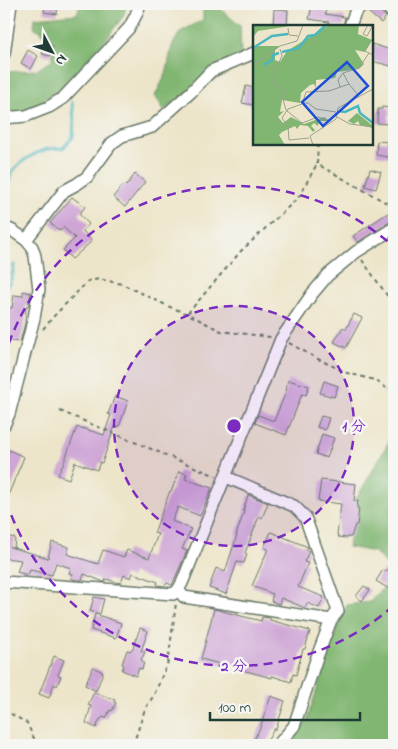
<svg xmlns="http://www.w3.org/2000/svg" width="398" height="749" viewBox="0 0 398 749" font-family="'Indie Flower','Klee One',sans-serif">
	<style>
		.forest { fill: #80b671; stroke: #507a52 }
		.lines { fill: none; stroke-linecap: round; stroke-linejoin: round }
		.stream { stroke: #48b7c0; stroke-width: 3 }
		.building { fill: #cea5d5 }
		.street-casing { stroke: #677868; stroke-width: 14 }
		.path { stroke: #677868; stroke-width: 2; stroke-dasharray: 4 4; stroke-linecap: butt }
		.street { stroke: #fff; stroke-width: 11 }
		.ring { fill: none; stroke: #7b2cbf; stroke-width: 2.5; stroke-dasharray: 9 6 }
		.inset-river { fill: none; stroke: #48b7c0; stroke-width: 2.5 }
		.inset-road { fill: none; stroke: #9ba28d; stroke-width: 1 }
		.view { fill: #1d4ed8; fill-opacity: 0.15; stroke: #1d4ed8; stroke-width: 2.5 }
		.inset-edge { fill: none; stroke: #1f3d34; stroke-width: 2.5 }
		.centre { fill: #7b2cbf; stroke: #f6f6f2; stroke-width: 2.5 }
		.ring-label { font-size: 15px; text-anchor: middle; font-weight: bold; fill: #7b2cbf; stroke: #f6f6f2; stroke-width: 5; stroke-linejoin: round; paint-order: stroke }
	</style>
	<rect width="100%" height="100%" fill="#f6f6f2"/>
	<filter id="ink" filterUnits="userSpaceOnUse"><feTurbulence type="fractalNoise" baseFrequency=".02" numOctaves="2"/><feDisplacementMap in="SourceGraphic" scale="10" xChannelSelector="R" yChannelSelector="G"/><feConvolveMatrix kernelMatrix="1 2 1 2 8 2 1 2 1" color-interpolation-filters="sRGB"/></filter>
	<filter id="wash" filterUnits="userSpaceOnUse"><feTurbulence type="fractalNoise" baseFrequency=".0096" numOctaves="4" result="noise"/><feDisplacementMap in="SourceGraphic" scale="20" xChannelSelector="R" yChannelSelector="G"/><feGaussianBlur stdDeviation="1.12" result="paint"/><feColorMatrix in="noise" values="0 0 0 0 0 0 0 0 0 0 0 0 0 0 0 0 0 1.4 0 .05"/><feComposite in="paint" operator="in"/></filter>
	<g filter="url(#wash)">
		<rect width="100%" height="100%" fill="#ede5c9"/>
		<path class="forest" d="M80,4H126L124,15L101,46L66,83L46,98L27,111L7,113L4,110V79L6,72L37,70L52,60L53,41L34,27L35,18L77,14Z
			M203,4H215L240,26L241,58L226,75L206,82L164,110L155,96L166,74L172,46L180,32L203,20Z
			M394,433V572L374,552L348,547L355,501Z
			M394,576V745H288L307,720L334,637L347,605L370,602Z"/>
		<g class="lines">
			<path class="stream" d="M9,214C9,202 6,187 11,175C15,164 33,154 44,150C50,148 57,148 63,148L73,137L74,119L72,102
				M4,290C11,285 13,273 14,265"/>
		</g>
		<g id="blocks">
			<path class="building" d="M45,4H58L57,14L44,12Z
				M374,5L386,17L381,23L368,12Z
				M312,6L326,8L325,14L345,17L343,26H329V22L309,19Z
				M274,9L288,10L287,26H273Z
				M45,44L53,46L50,56L42,54Z
				M372,44L394,51V56L391,66L372,61Z
				M28,50L38,56L31,69L21,63Z
				M246,86L254,88V105L242,103Z
				M382,107L390,108L388,124L377,123L378,109H382Z
				M377,141L388,142L387,146L394,147V158L376,155Z
				M370,169L381,172L376,189L365,186Z
				M135,174L145,182L125,207L113,197L124,184L126,186Z
				M72,197L85,207L79,214L89,224L83,231L92,241L72,259L63,250L75,238L63,227L60,231L50,223Z
				M391,211L394,219L358,242L353,236Z
				M23,291L31,293L28,306H26L25,323L20,342L4,340V307L12,308L14,295L23,296Z
				M354,314L362,318L346,348L334,342L343,327L346,329Z
				M288,380L309,386L306,395L302,394L286,435L255,423L258,415L274,421L287,389H286Z
				M324,381L338,386L334,397L320,393Z
				M115,396L128,401L119,427L115,426L102,463L100,462L97,470L75,462L69,479L58,475L62,465H63L77,427L82,429V428L104,435L111,415L108,414Z
				M321,416L329,418L325,430L317,427Z
				M322,434L334,438L327,458L316,454Z
				M9,450L24,457L4,505V463Z
				M179,471L187,474L185,479L212,488L200,516L178,507L172,521L191,529L182,549L187,551L172,585L167,583L165,586L157,585L158,582L133,573L131,578L124,575L121,583L116,582L106,579L105,582H104L84,574L82,580H76L71,578L73,574L69,573L71,568L56,563L52,575L30,570L28,575L17,572L21,560L5,558L7,546H5L6,536L15,538L14,548L10,547L48,558L52,542L69,547L67,554L98,564L103,550L124,557L127,550L149,558L158,534L154,533L170,491L171,492Z
				M321,480L356,484L354,501H358L357,508L359,509L357,525H355L351,537H347V538L338,537L339,536L337,535L341,504L318,501Z
				M248,495L268,503L262,518L259,516L245,553L247,554L244,563L237,562L226,594L209,588L216,568L225,572L237,535H236L244,512H243Z
				M271,532L308,547L306,550L309,551L304,562L308,563L298,587L324,597L319,608L307,603L305,608L281,598L279,604L271,601L273,594L252,586L268,549L264,547Z
				M394,561V585L391,590L376,581L383,570L386,572Z
				M364,586L370,590L362,601L356,596Z
				M94,597L104,599L100,614L90,611Z
				M214,609L261,621L262,617L270,618V620L310,631L305,649H303L296,675L293,674L291,682L272,676V678L201,659Z
				M95,614L121,623L116,638L91,630Z
				M140,628L148,631L141,651L145,652L141,660L144,662L142,669L139,668L136,676L122,670L124,665L122,664L127,650L130,651L133,648Z
				M54,656L64,660L58,675L61,676L57,686L54,684L49,698L39,694Z
				M93,667L103,672L96,691L85,685Z
				M94,692L115,700L114,702L116,703L112,711L110,710L106,718L103,717L101,719H100L96,728L86,723L91,706L88,705Z
				M271,696L285,701L276,729H274L265,745H251L260,728Z"/>
		</g>
	</g>
	<g filter="url(#ink)">
		<use href="#blocks" fill-opacity="0" stroke="#677868" stroke-width="1"/>
		<g class="lines">
			<defs>
				<path id="street" d="M385,4L394,15
					M350,26L355,12L363,4
					M4,54L11,4
					M4,118L26,116L49,107L63,98L129,28L136,15L140,4
					M4,227L13,231L26,240L32,247L35,256L39,289L34,318L9,414L4,425
					M26,240L64,191L77,184L87,177L112,143L122,136L152,127L191,92L211,71L254,53
					M226,477L294,506L305,517L338,611L331,620
					M4,582L173,594L178,590L182,583L281,339L312,294L328,275L356,252L394,228
					M178,590L184,597L331,620L317,657L294,726L278,745"/>
			</defs>
			<use href="#street" class="street-casing"/>
			<path class="path" d="M318,144L317,164L394,207
				M362,260L394,305
				M188,313L241,251L298,198L317,164
				M43,329L53,317L88,281L99,279L122,284L170,307L188,314L221,331L271,337
				M289,343L318,359L347,373L375,380L389,390L394,383
				M60,411L216,476
				M4,710L27,723L37,745
				M133,745L145,709L154,695L168,662L176,603"/>
			<use href="#street" class="street"/>
		</g>
	</g>
	<circle cx="234" cy="426" r="120" fill="#7b2cbf" fill-opacity=".12"/>
	<g class="ring">
		<circle cx="234" cy="426" r="120"/>
		<path d="M393 606A240 240 0 0 1 4 494M4 358A240 240 0 0 1 393 246"/>
	</g>
	<g transform="translate(253 25)">
		<rect width="120" height="120" fill="#ede5c9"/>
		<path d="M0,0H35L37,1L5,6L0,12ZM76,0H106L105,9L119,15L112,27L102,25L111,39L106,44L84,47L82,53L63,55V63L61,59L57,60L48,68L47,78L29,75L27,87L31,86L25,92L30,98L38,92L51,99L71,92L76,96H66L65,101L61,98L58,101L62,105L60,107L55,101L47,100L44,104L42,101L29,107L26,110L32,120H0V21H27L22,25V35L27,37L34,26ZM104,88L120,101V103L107,100L105,96L101,99L95,96Z" fill="#80b671"/>
		<path class="inset-river" d="M0,23L19,11L35,9M29,27L46,23L55,11L62,10L73,0M11,40L19,35L20,30L26,28M86,86L92,87L105,81L107,88L120,98"/>
		<path class="inset-road" d="M119,2L114,11L110,9L115,0L119,2L120,3M35,3L36,10L45,11M120,13L112,26L120,30M27,24L29,31L20,50L23,61L32,65L29,71L33,85L49,98L65,92L78,96M0,40L27,21L44,16L50,0M96,59L90,48L106,43L116,28M87,62L85,55L90,48M50,78H55L63,84L83,87M84,92L97,99L120,102M56,113L36,115L35,102L29,93L35,84L49,79L53,67L76,66L96,59L105,70M60,120L57,111L83,94L85,83L120,64"/>
		<path class="view" d="M94,37L115,61L70,101L49,77Z"/>
		<rect width="120" height="120" class="inset-edge"/>
	</g>
	<circle cx="234" cy="426" r="8" class="centre"/>
	<g class="ring-label">
		<text x="354" y="431">1 分</text>
		<text x="234" y="671">2 分</text>
	</g>
	<rect width="398" height="749" fill="none" stroke="#f6f6f2" stroke-width="20"/>
	<g transform="translate(52 52) rotate(131)" stroke="#f6f6f2" stroke-width="4" paint-order="stroke">
	<path d="M0-4L9 19L0 12L-9 19Z" fill="#1f3d34"/>
	<text y="-8" font-size="14" font-weight="bold" text-anchor="middle" fill="#1f3d34">N</text>
	</g>
	<path d="M210 712v8h150v-8" fill="none" stroke="#1f3d34" stroke-width="2.5"/>
	<text x="218" y="712" font-size="15" fill="#1f3d34" stroke="#f6f6f2" stroke-width="4" paint-order="stroke">100 m</text>
</svg>
